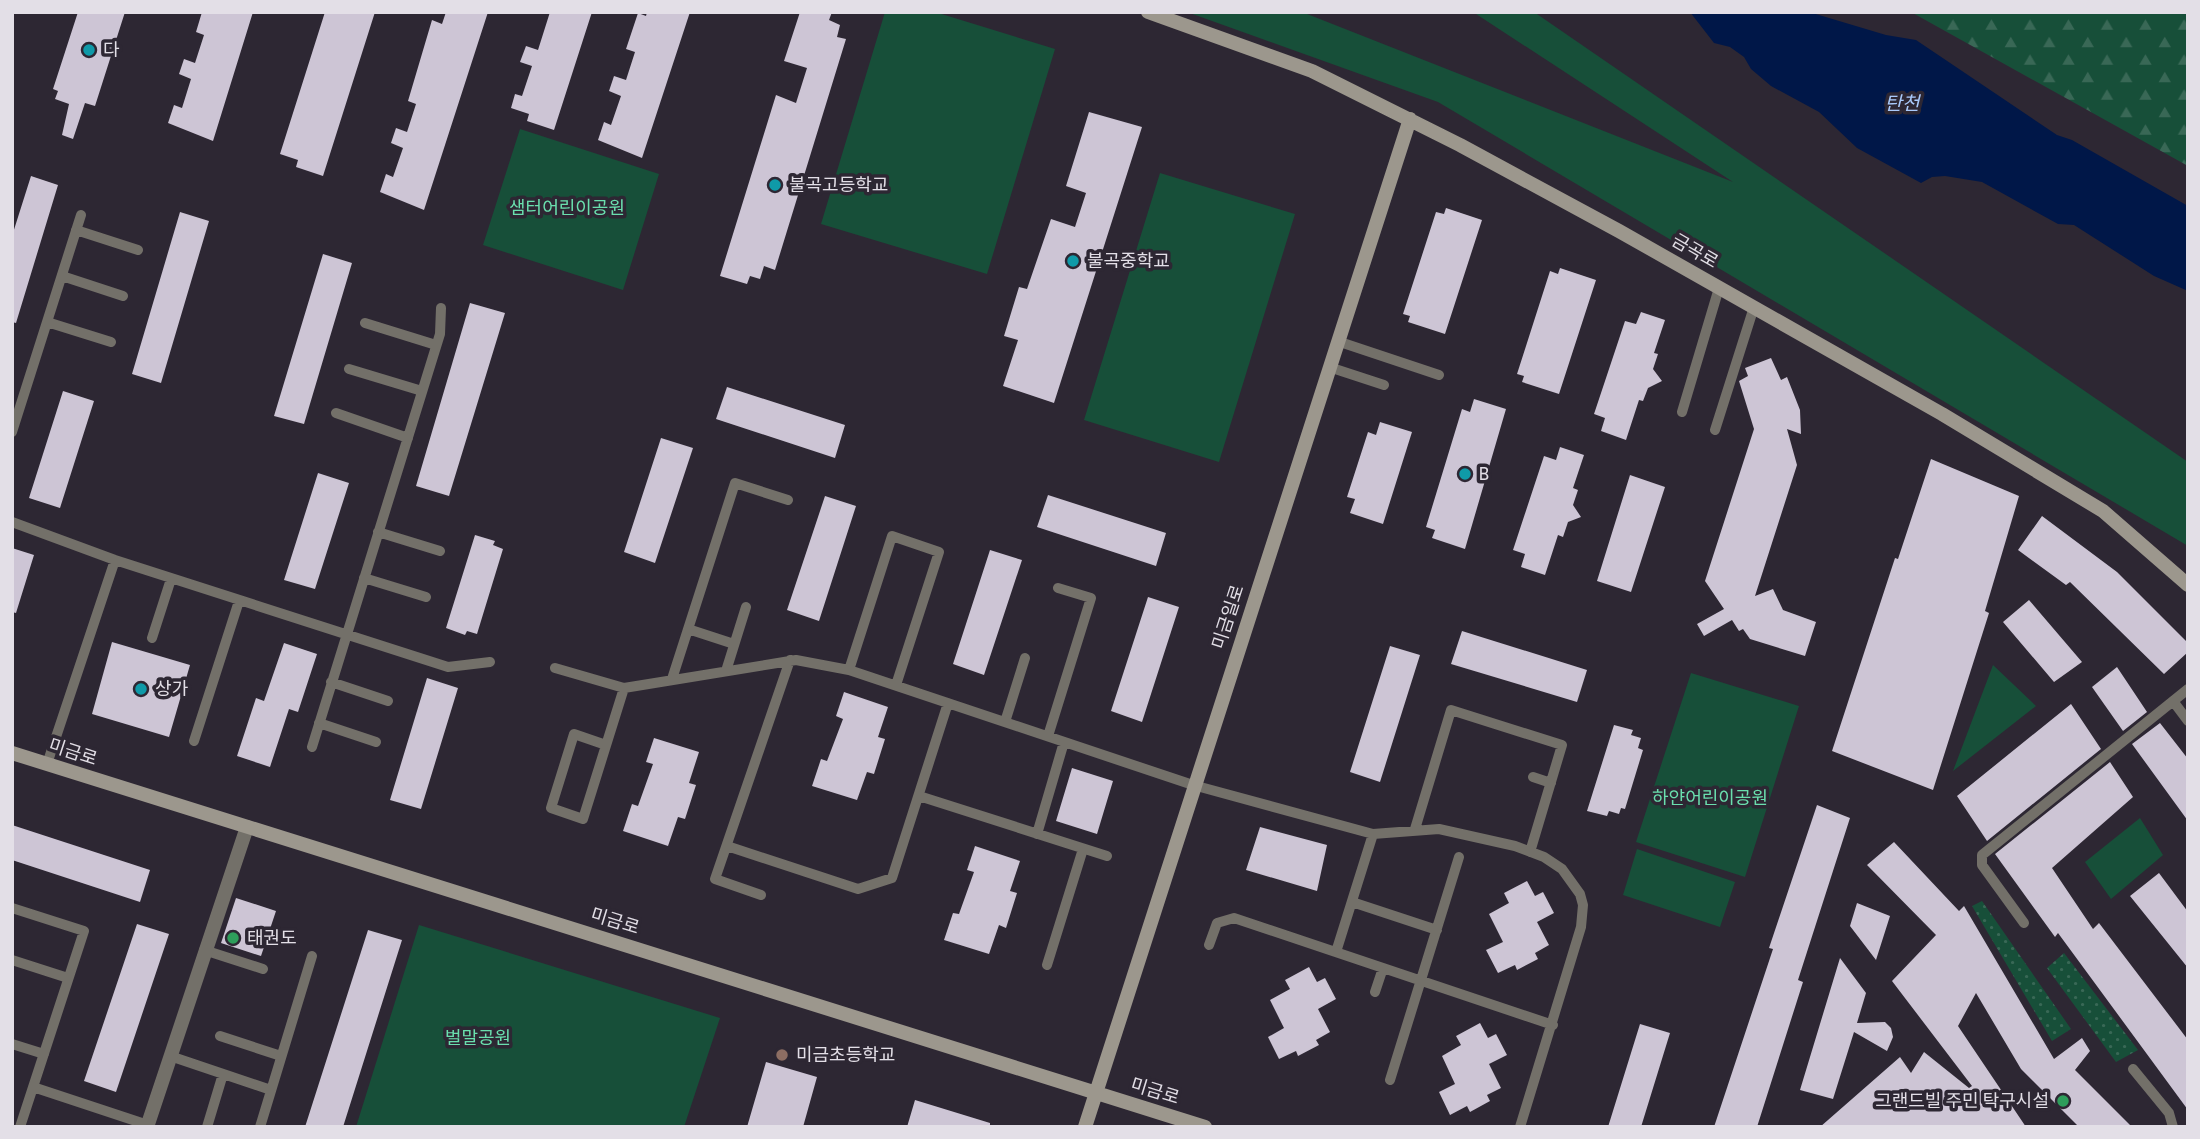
<svg xmlns="http://www.w3.org/2000/svg" width="2200" height="1139" viewBox="0 0 2200 1139" font-family="'Archivo Narrow','Noto Sans KR',sans-serif">
	<style>
		.forest { fill: url(#forest-firs) }
		.park { fill: #174f39 }
		.garden { fill: url(#garden-dots) }
		.water { fill: #001748 }
		.building { fill: #cdc5d5 }
		.lines { fill: none; stroke-linecap: round; stroke-linejoin: round }
		.lane { stroke: #737069; stroke-width: 10 }
		.street { stroke: #737069; stroke-width: 14 }
		.secondary { stroke: #9c978d; stroke-width: 14 }
		.culture-dot { fill: #0f9aa8; stroke: #2d2733; stroke-width: 2.5 }
		.leisure-dot { fill: #2e9e5b; stroke: #2d2733; stroke-width: 2.5 }
		.education-dot { fill: #8d6e63; stroke: #2d2733; stroke-width: 2.5 }
		.labels { text-anchor: middle; stroke-width: 7; stroke-linejoin: round; paint-order: stroke }
		.poi-label { font-size: 18px; fill: #e3dfe7; stroke: #2d2733; text-anchor: start }
		.park-label { font-size: 18px; fill: #6adfae; stroke: #2d2733 }
		.street-label { font-size: 18px; fill: #e3dfe7; stroke: #2d2733 }
		.water-label { font-size: 19px; font-style: italic; fill: #aacafb; stroke: #2d2733 }
	</style>
	<defs>
		<pattern id="forest-firs" width="22" height="20" patternUnits="userSpaceOnUse" patternTransform="scale(1.75)"><rect width="22" height="20" fill="#174f39"/><path d="M5 1l3.5 6h-7zM16 11l3.5 6h-7z" fill="#396856"/></pattern>
		<pattern id="garden-dots" width="8" height="8" patternUnits="userSpaceOnUse" patternTransform="scale(1.75)"><rect width="8" height="8" fill="#174f39"/><path d="M2 2h.1M6 6h.1" fill="none" stroke="#396856" stroke-width="1.8" stroke-linecap="round"/></pattern>
	</defs>
	<rect width="100%" height="100%" fill="#2d2733"/>
	<path class="forest" d="M1911,12H2188V166Z"/>
	<path class="park" d="M885,12H935L1055,49L987,274L821,224Z
		M1187,12H1302L1733,182L1473,12H1534L2188,462V546L1438,102Z
		M520,129L659,174L623,290L483,245Z
		M1160,173L1295,214L1219,462L1084,420Z
		M1993,665L2036,706L1953,771Z
		M1691,673L1799,706L1745,877L1636,842Z
		M2140,818L2163,855L2111,899L2085,862Z
		M1637,849L1735,882L1720,927L1623,895Z
		M419,925L720,1018L684,1127H356Z"/>
	<path class="garden" d="M1982,901L2071,1029L2052,1041L1972,906Z
		M2064,953L2138,1050L2116,1062L2047,968Z"/>
	<path class="water" d="M1690,12H1809L1886,35L1916,40L2057,135L2072,140L2188,206V291L2154,276L2074,225L2058,224L1982,182L1945,176L1932,177L1921,183L1857,148L1819,112L1771,86L1751,69L1744,57L1730,47L1714,43Z"/>
	<path class="building" d="M78,12H125L95,106L85,103L73,139L62,135L69,104L55,99L58,91L53,89Z
		M202,12H253L213,141L168,123L174,105L182,108L191,79L179,74L184,59L195,63L204,35L196,32Z
		M325,12H375L323,176L296,167L298,160L280,154Z
		M446,12H488L424,210L380,192L386,174L393,177L403,148L391,143L396,128L407,132L416,104L408,101L432,20L442,24Z
		M550,12H592L554,130L527,121L529,114L511,108L515,94L522,96L532,66L520,62L526,46L538,50Z
		M647,12H690L642,158L598,140L604,122L611,125L621,96L609,91L614,76L626,80L635,52L626,49L638,13L646,16Z
		M800,12H832L829,20L840,25L837,37L846,39L775,270L764,266L760,279L750,276L747,284L720,276L776,95L796,103L807,68L784,61Z
		M1089,112L1142,127L1054,403L1003,386L1018,340L1004,336L1019,287L1027,289L1051,219L1075,227L1086,193L1066,186Z
		M31,176L58,185L16,323L12,322V236Z
		M1446,208L1482,220L1445,334L1408,322L1410,316L1403,314L1436,212L1444,214Z
		M180,212L209,221L161,383L132,374Z
		M323,254L352,263L304,424L274,416Z
		M1560,268L1596,280L1559,394L1522,382L1524,376L1517,374L1550,271L1558,274Z
		M470,303L505,313L449,496L416,486Z
		M1641,312L1665,320L1654,353L1658,354L1653,369L1662,381L1648,388L1643,401L1639,400L1626,440L1601,431L1605,418L1594,414L1625,321L1636,324Z
		M1771,358L1781,380L1787,377L1800,410L1801,434L1787,429L1797,465L1755,596L1773,589L1783,610L1816,622L1805,656L1750,639L1743,629L1739,631L1732,620L1704,636L1697,624L1724,609L1705,581L1754,429L1739,381L1748,376L1745,368Z
		M727,387L845,425L835,458L716,419Z
		M63,391L94,401L60,508L29,498Z
		M1474,399L1506,409L1465,549L1432,538L1435,530L1426,527L1462,409L1470,412Z
		M1380,422L1412,432L1383,524L1350,513L1355,499L1347,497L1368,432L1376,435Z
		M661,438L693,448L655,563L624,552Z
		M1560,447L1584,455L1573,488L1578,490L1573,505L1581,517L1568,522L1563,537L1558,535L1545,575L1521,567L1525,554L1513,550L1544,456L1556,460Z
		M1931,459L2019,496L1985,611L1989,613L1933,790L1832,751L1895,558L1898,559Z
		M318,473L349,483L315,589L284,580Z
		M1630,475L1665,487L1631,592L1597,581Z
		M1048,495L1166,533L1156,566L1037,527Z
		M825,496L856,506L819,621L787,610Z
		M2042,516L2117,572L2188,643V652L2164,674L2070,582L2066,585L2018,550Z
		M475,535L495,541L493,545L503,549L477,634L467,631L465,635L446,628Z
		M12,548L34,555L16,613L12,612Z
		M990,550L1022,560L984,675L953,664Z
		M1148,597L1179,607L1142,722L1111,711Z
		M2029,600L2082,662L2054,682L2003,622Z
		M1462,631L1587,670L1577,702L1451,664Z
		M112,642L190,665L169,737L92,714Z
		M284,643L317,654L298,712L289,709L270,767L237,756L256,698L264,701Z
		M1390,646L1420,655L1380,782L1350,772Z
		M2117,667L2147,712L2123,731L2092,687Z
		M427,678L458,688L421,809L390,800Z
		M844,692L888,707L878,737L885,739L874,774L867,772L857,800L812,786L821,759L827,761L843,719L836,716Z
		M2071,704L2101,749L1987,841L1957,796Z
		M2160,723L2188,759V821L2132,744Z
		M1614,725L1633,730L1631,735L1641,738L1638,748L1643,750L1625,809L1621,808L1619,814L1609,811L1607,816L1587,811Z
		M654,738L699,752L689,783L696,785L685,819L678,817L668,846L623,831L632,804L638,806L653,764L646,762Z
		M2110,762L2133,797L2052,868L2093,929L2099,923L2188,1040V1110L2058,933L2055,937L1995,854Z
		M1072,768L1113,781L1097,834L1056,821Z
		M1817,805L1850,818L1798,980L1803,982L1757,1127H1714L1773,949L1769,948Z
		M12,825L150,870L140,902L12,860Z
		M1260,827L1327,845L1317,891L1246,870Z
		M1894,842L1959,911L1964,906L2054,1059L2082,1038L2090,1051L2075,1070L2132,1127H2079L2021,1069L1976,993L1958,1026L2026,1127H1820L1900,1057L1911,1073L1924,1052L1969,1088L1972,1086L1892,981L1936,935L1867,865Z
		M975,846L1020,861L1010,891L1017,893L1006,928L999,925L989,954L944,940L953,913L959,914L974,872L967,870Z
		M2159,873L2188,912V968L2130,896Z
		M1527,881L1535,896L1543,892L1554,913L1537,922L1549,945L1535,953L1538,959L1517,970L1515,965L1498,973L1486,950L1503,942L1489,914L1509,903L1504,893Z
		M236,898L276,911L261,956L221,943Z
		M1857,903L1890,916L1876,960L1850,926Z
		M137,924L169,934L116,1092L84,1081Z
		M368,930L402,940L343,1127H305Z
		M1840,958L1866,993L1857,1023L1885,1022L1891,1028L1893,1037L1887,1051L1854,1032L1833,1099L1800,1090Z
		M1309,967L1317,982L1325,978L1336,999L1318,1009L1330,1032L1316,1040L1319,1045L1298,1056L1296,1051L1279,1059L1268,1037L1284,1028L1270,1000L1290,989L1285,980Z
		M1480,1023L1488,1038L1496,1034L1507,1055L1489,1064L1501,1088L1487,1095L1490,1101L1470,1112L1467,1106L1450,1115L1439,1092L1455,1084L1442,1056L1461,1045L1456,1036Z
		M1640,1024L1670,1033L1641,1127H1608Z
		M766,1062L817,1077L803,1127H747Z
		M915,1100L990,1123V1127H907Z"/>
	<g class="lines">
		<path class="lane" d="M76,230L138,250
			M62,276L123,296
			M47,322L111,342
			M365,323L436,345
			M1337,341L1439,375
			M1329,367L1384,385
			M349,369L422,391
			M1682,412L1719,288
			M336,413L408,438
			M1715,430L1754,307
			M12,432L81,215
			M12,522L115,560L448,667L490,662
			M378,532L440,551
			M364,578L426,597
			M688,629L734,644
			M152,638L171,579
			M555,668L624,688L796,660L849,670L1193,785L1373,834L1439,829L1515,846L1544,857L1562,869L1580,894L1583,905L1581,927L1520,1127
			M849,670L892,536L939,552L896,685
			M726,671L746,607
			M672,679L735,483L788,500
			M331,682L388,701
			M2173,701L2188,721
			M1005,722L1025,658
			M319,723L376,742
			M1048,736L1091,598L1058,588
			M194,741L239,601
			M606,745L574,734L551,808L583,819L624,688
			M312,747L440,334L441,308
			M47,764L115,560
			M1533,777L1551,783
			M919,796L1107,856
			M1415,829L1451,710L1562,745L1530,852
			M1037,834L1064,742
			M727,846L858,889L892,878L948,703
			M761,895L715,879L790,660
			M1352,902L1437,930
			M12,908L84,931L20,1127
			M2024,923L1982,865V855L2188,689
			M1209,945L1217,923L1234,918L1553,1025
			M204,950L263,969
			M1336,952L1373,834
			M12,960L68,978
			M1047,965L1083,849
			M1375,992L1383,968
			M220,1036L281,1056
			M12,1044L44,1054
			M170,1056L271,1090
			M2133,1069L2169,1113L2173,1127
			M1390,1080L1459,857
			M33,1087L148,1125
			M207,1127L223,1074
			M260,1127L312,956"/>
		<path class="street" d="M147,1127L247,827"/>
		<path class="secondary" d="M1148,12L1312,71L1460,145L1619,231L1942,414L2103,511L2188,585
			M12,753L1205,1127
			M1085,1127L1410,119"/>
	</g>
	<g class="culture-dot">
		<circle cx="89" cy="50" r="7"/>
		<circle cx="775" cy="185" r="7"/>
		<circle cx="1073" cy="261" r="7"/>
		<circle cx="1465" cy="474" r="7"/>
		<circle cx="141" cy="689" r="7"/>
	</g>
	<g class="leisure-dot">
		<circle cx="233" cy="938" r="7"/>
		<circle cx="2063" cy="1101" r="7"/>
	</g>
	<circle class="education-dot" cx="782" cy="1055" r="7"/>
	<g class="labels">
		<g class="poi-label">
			<text x="103" y="56">다</text>
			<text x="789" y="191">불곡고등학교</text>
			<text x="1087" y="267">불곡중학교</text>
			<text x="1479" y="480">B</text>
			<text x="155" y="695">상가</text>
			<text x="247" y="944">태권도</text>
			<text x="796" y="1061">미금초등학교</text>
			<text x="2049" y="1107" text-anchor="end">그랜드빌 주민 탁구시설</text>
		</g>
		<g class="park-label">
			<text x="567" y="214">샘터어린이공원</text>
			<text x="1710" y="804">하얀어린이공원</text>
			<text x="478" y="1044">벌말공원</text>
		</g>
		<g class="street-label">
			<text transform="translate(1695 251) rotate(30)" y="6">금곡로</text>
			<text transform="translate(1228 617) rotate(-72)" y="6">미금일로</text>
			<text transform="translate(73 752) rotate(18)" y="6">미금로</text>
			<text transform="translate(615 921) rotate(17)" y="6">미금로</text>
			<text transform="translate(1155 1091) rotate(17)" y="6">미금로</text>
		</g>
		<g class="water-label">
			<text x="1902" y="110">탄천</text>
		</g>
	</g>
	<rect width="2200" height="1139" fill="none" stroke="#e3dfe7" stroke-width="28"/>
</svg>
